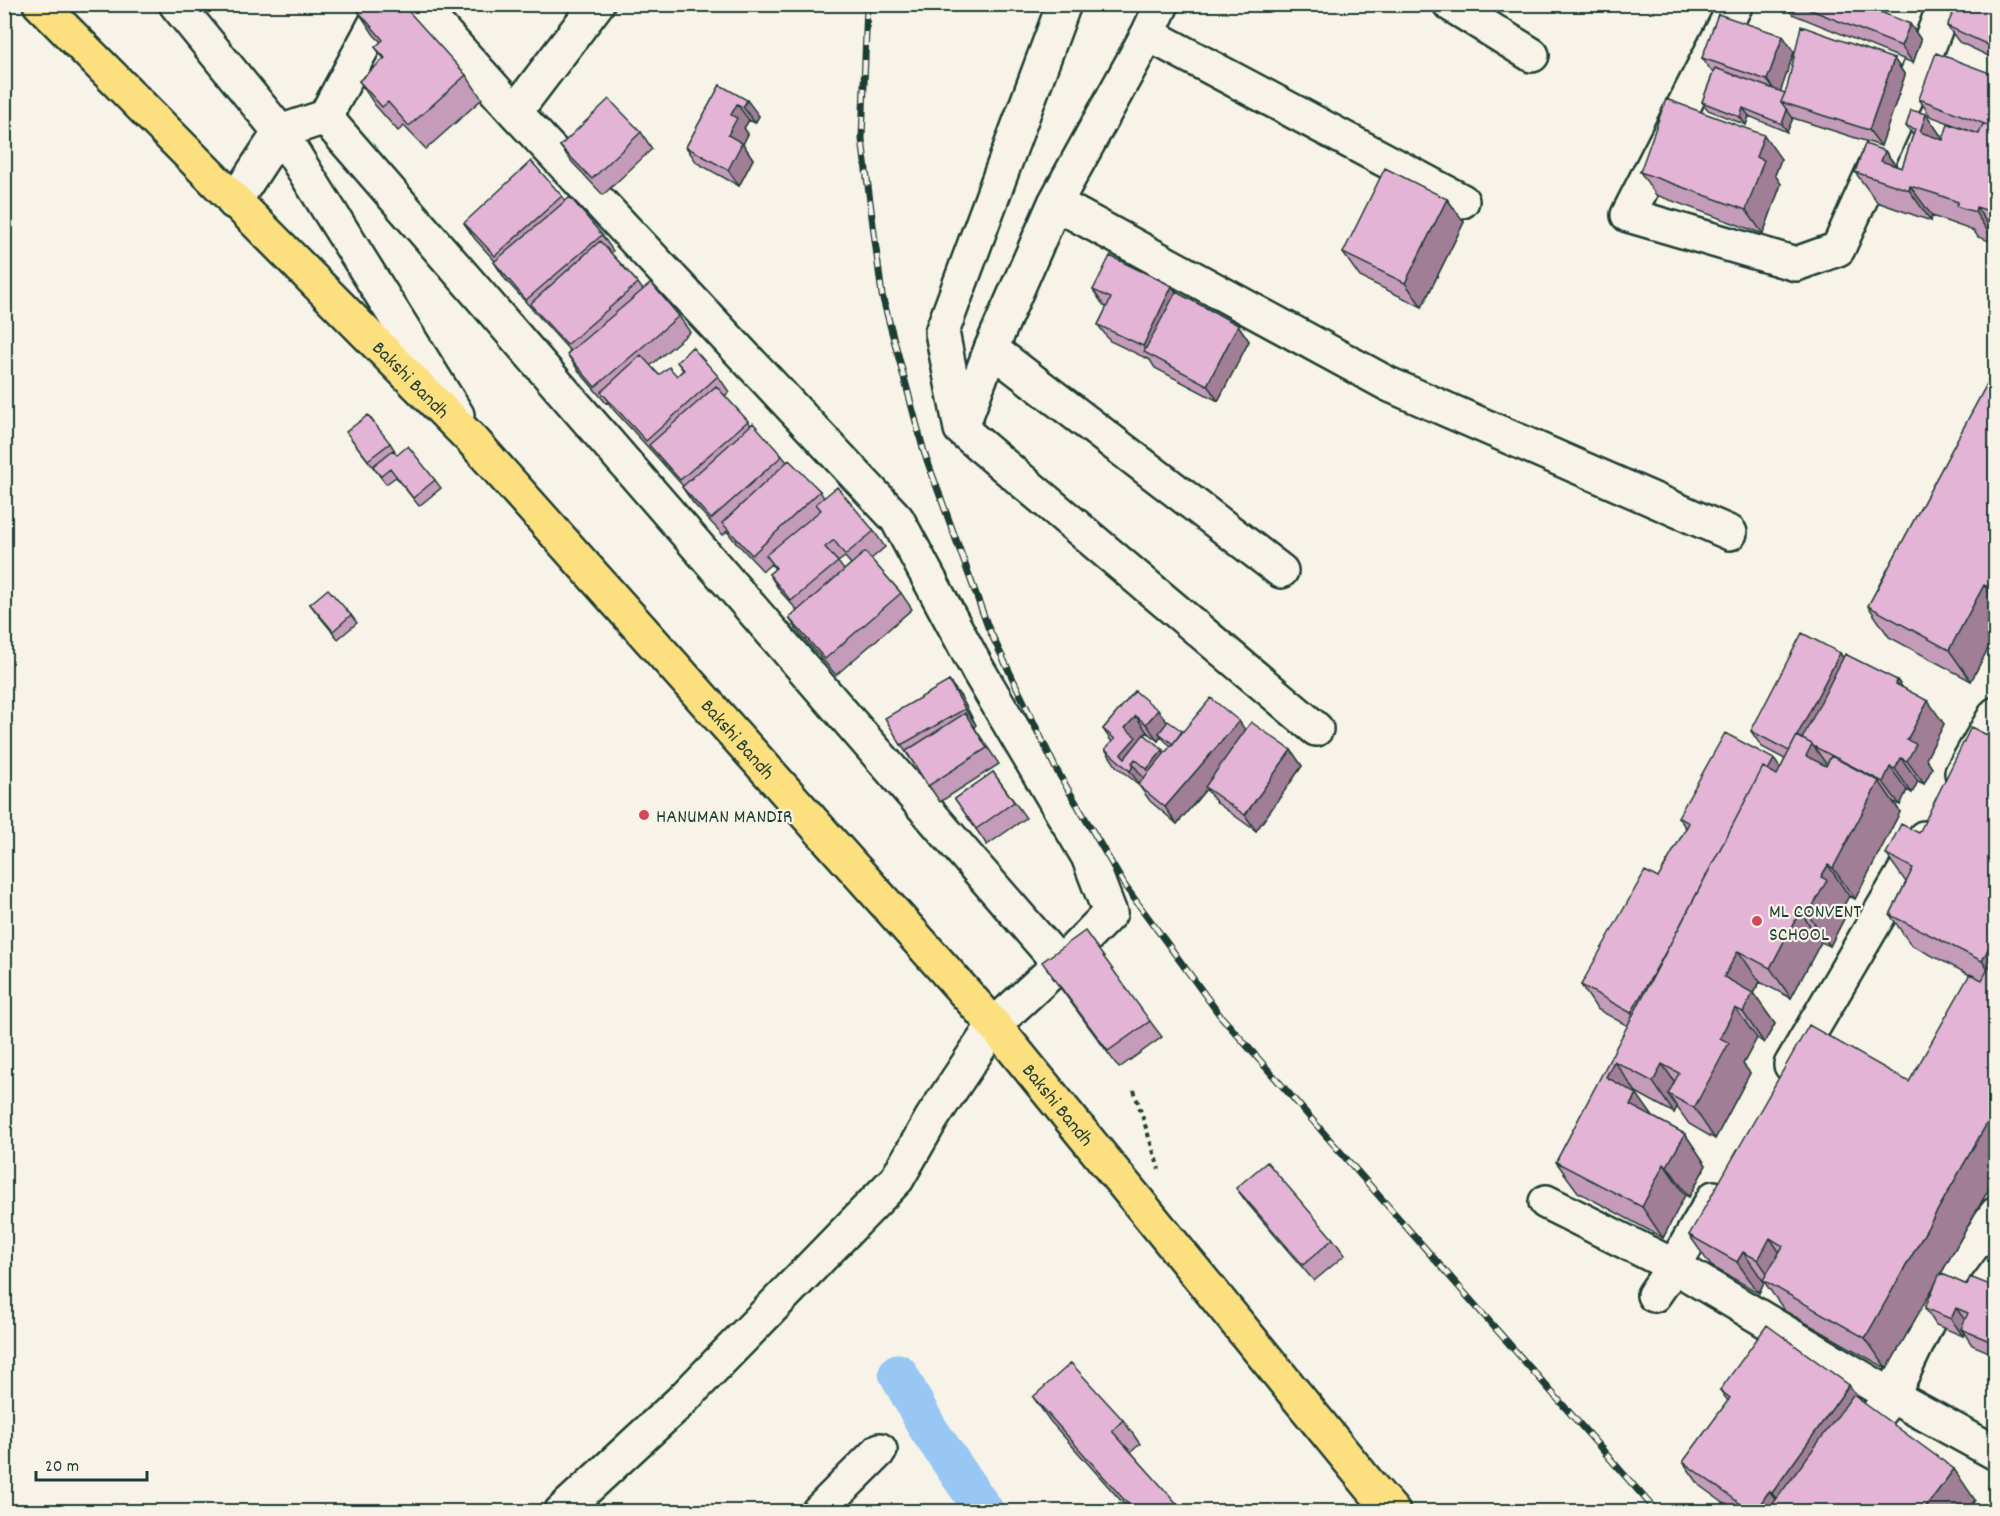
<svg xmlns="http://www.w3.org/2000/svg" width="2000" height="1516" viewBox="0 0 2000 1516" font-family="Dekko,sans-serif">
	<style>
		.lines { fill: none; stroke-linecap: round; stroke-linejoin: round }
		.canal { stroke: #98c7f3; stroke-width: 39 }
		.minor-casing { stroke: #1f3d34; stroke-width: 38 }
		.major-casing { stroke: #1f3d34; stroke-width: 38 }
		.path { stroke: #1f3d34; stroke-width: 4; stroke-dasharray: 4.5 4.5; stroke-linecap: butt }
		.minor { stroke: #f7f3e8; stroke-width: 33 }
		.major { stroke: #fce080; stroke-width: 33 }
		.rail-casing { stroke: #1f3d34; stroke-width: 7 }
		.rail { stroke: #f7f3e8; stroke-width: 4.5; stroke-dasharray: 14; stroke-linecap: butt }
		.wall { fill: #c49bb8; stroke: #1f3d34; stroke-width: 1.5; fill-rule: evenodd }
		.shaded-wall { fill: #a07e96; stroke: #1f3d34; stroke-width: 1.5 }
		.building { fill: #e4b4d6; stroke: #1f3d34; stroke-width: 1.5 }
		.poi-dot { fill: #d1495b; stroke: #f7f3e8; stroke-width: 2 }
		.labels { text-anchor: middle; stroke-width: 4.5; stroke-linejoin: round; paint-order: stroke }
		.street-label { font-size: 20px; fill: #1f3d34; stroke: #f7f3e8 }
		.poi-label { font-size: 20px; fill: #1f3d34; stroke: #f7f3e8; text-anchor: start }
	</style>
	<rect width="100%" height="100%" fill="#f7f3e8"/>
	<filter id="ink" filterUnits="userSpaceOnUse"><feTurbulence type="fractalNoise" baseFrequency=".0167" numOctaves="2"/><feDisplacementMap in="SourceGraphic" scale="12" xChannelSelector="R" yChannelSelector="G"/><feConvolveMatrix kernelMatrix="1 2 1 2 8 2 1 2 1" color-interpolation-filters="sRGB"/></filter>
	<g filter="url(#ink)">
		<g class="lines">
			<path class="canal" d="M898,1373L927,1427L985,1512"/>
			<defs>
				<path id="minor" d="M176,4L280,132L457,415
					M418,4L515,112L897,519L978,670L1088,856L1110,913L1060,964L994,1025L932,1118L897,1179L680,1402L561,1512
					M1064,4L942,332L961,429L1316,729
					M1450,4L1532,55
					M1736,4L1628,215L1796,264L1838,249L1923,61L1945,4
					M1148,34L1462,201
					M515,112L597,4
					M325,117L1060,964
					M234,202L280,132L325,117L386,4
					M1055,203L1388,384L1730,533
					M991,349L1281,571
					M961,429L991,349L1055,203L1148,34L1162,4
					M1962,773L1996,714
					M1791,1065L1924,838
					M1546,1202L1674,1266L1892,1396L1996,1453
					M1654,1295L1674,1266L1714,1198
					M1878,1413L1892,1396L1948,1279L1996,1214
					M818,1512L880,1450"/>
				<g id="major">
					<path id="s1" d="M40,4L474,442L994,1025L1371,1487L1393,1512"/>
				</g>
			</defs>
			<use href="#minor" class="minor-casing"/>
			<use href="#major" class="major-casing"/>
			<path class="path" d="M1134,1090L1159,1169"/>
			<use href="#minor" class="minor"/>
			<use href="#major" class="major"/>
			<defs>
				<path id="rail" d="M867,4L862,139L882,295L924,452L988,627L1056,769L1125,886L1219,1014L1657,1512"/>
			</defs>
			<use href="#rail" class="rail-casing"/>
			<use href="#rail" class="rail"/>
		</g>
		<path class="wall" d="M1785,4H1874L1872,9L1910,24L1921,40L1913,63L1792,14Z
			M1995,7V59L1959,42L1947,26Z
			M358,11L466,75L482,99L426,149L404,126L398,131L375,105L359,81L384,59L375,47L381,42L374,35Z
			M1794,52L1780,92L1785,93L1894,59L1905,75L1881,146L1793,118L1787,132L1749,116L1746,125L1708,110L1702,102L1713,73L1702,58Z
			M1995,75V243L1978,237L1974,231L1957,225L1932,216L1931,221L1877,202L1855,172L1885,151L1896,166L1902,168L1913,135L1906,126L1926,114L1943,139L1978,134L1930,116L1919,99Z
			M720,85L759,116L755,123L749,120L744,128L748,134L743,144L753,159L739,186L697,163L686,147Z
			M641,132L652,149L603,195L572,162L560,146Z
			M1781,159L1775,175L1781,184L1763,234L1656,195L1640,172Z
			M562,196L566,201L602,235L613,251L611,253L638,283L643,290L679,316L690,332L650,366L659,375L677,376L683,370L677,362L718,376L729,392L725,396L751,425L782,456L787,462L820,491L824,498L874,531L885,547L871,559L901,593L912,609L836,675L800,634L789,618L797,610L780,591L769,574L775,569L771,564L763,571L733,539L727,531L723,535L693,503L682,487L683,486L657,457L612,408L608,402L606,403L578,370L567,354L570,351L505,279L494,262L495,261L475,239L464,223ZM845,557L851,564L844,570L838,562Z
			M1447,199L1464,222L1422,307L1360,277L1343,253Z
			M1172,286L1176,292L1238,325L1249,341L1218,401L1155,368L1150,360L1110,341L1098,325L1107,307L1104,306L1093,290Z
			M1995,369V635L1971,681L1889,637L1868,606Z
			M352,440L390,443L395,451L394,452L397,455L435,480L441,488L419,506L396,477L386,484Z
			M310,604L351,615L357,623L338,639L316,612Z
			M1840,653L1843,658L1897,680L1903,688L1944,724L1926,759L1932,768L1924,784L1918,781L1912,793L1907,790L1900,805L1894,802L1900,812L1855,899L1849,896L1844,905L1848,911L1830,946L1821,942L1791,998L1760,982L1753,993L1775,1024L1764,1043L1757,1038L1743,1064L1750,1073L1715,1139L1689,1124L1677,1107L1674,1113L1636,1092L1635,1093L1653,1117L1685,1134L1706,1165L1689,1197L1685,1195L1663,1238L1578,1192L1556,1162L1628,1026L1597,1009L1581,985L1658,878L1686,828L1678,817L1774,759L1780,769L1785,759L1762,747L1751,731Z
			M949,681L961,697L976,725L974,727L999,764L940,802L901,745Z
			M1135,691L1167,722L1182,732L1245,730L1291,750L1302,766L1256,831L1217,803L1206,789L1177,824L1150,801L1138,784L1116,766L1105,749L1112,742L1103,729ZM1147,732L1158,741L1161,736L1165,741L1171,746L1165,753L1163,750L1145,735Z
			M1995,739V1178L1941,1274L1967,1285L1995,1287V1357L1994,1354L1972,1345L1964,1333L1963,1336L1936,1325L1925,1308L1936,1282L1887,1369L1785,1311L1765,1283L1764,1282L1759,1293L1711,1266L1689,1235L1909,1082L1970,975L1911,945L1890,915L1906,882L1886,854L1919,833Z
			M993,772L1026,818L987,845L955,799Z
			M1053,978L1150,1021L1162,1037L1119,1068Z
			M1236,1188L1333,1239L1345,1255L1314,1281L1248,1204Z
			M1720,1390L1860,1400L1975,1500L1966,1512H1736L1700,1486L1683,1462L1728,1401Z
			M1033,1397L1123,1420L1140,1444L1131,1452L1183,1512H1131L1050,1421Z"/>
		<path class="shaded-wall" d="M1867,4H1874L1871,10Z
			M1910,24L1921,40L1913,63L1901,46Z
			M1783,36L1794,52L1779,96L1767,80Z
			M1894,59L1905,75L1881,146L1869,130Z
			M747,100L759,116L755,123L743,107Z
			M737,104L749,120L744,128L748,134L743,144L753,159L739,186L728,170V135L731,115Z
			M1743,108L1749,116L1746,125L1740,117Z
			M1787,110L1793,118L1787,132L1782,124Z
			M1926,114L1947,145L1920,132Z
			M1764,135L1781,159L1775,175L1781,184L1763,234L1746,210L1756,157Z
			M1885,151L1907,182L1881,161Z
			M1910,186L1932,216L1931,221L1909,190Z
			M1447,199L1464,222L1422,307L1405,283Z
			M1976,207L1995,234V242L1975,212Z
			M1172,286L1183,303L1148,354L1143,346Z
			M1238,325L1249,341L1218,401L1207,385Z
			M1995,574V597L1988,587Z
			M1984,585L1995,601V635L1971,681L1949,650Z
			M1840,653L1851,670L1812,744L1834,775L1789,751Z
			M1897,680L1914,704L1896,684Z
			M949,681L961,697L976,725L965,709Z
			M1928,701L1944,724L1926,759L1932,768L1924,784L1907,761V740Z
			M1158,710L1170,726L1159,733L1161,736L1158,741L1146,724Z
			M1136,716L1147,732L1139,742L1135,759L1132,763L1146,781L1141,787L1130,771L1121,754L1125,728Z
			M1239,721L1250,737L1177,824L1165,807Z
			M1163,750L1174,766L1158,785L1147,769Z
			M1291,750L1302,766L1256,831L1245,815Z
			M1901,758L1918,781L1912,793L1895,769Z
			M1774,759L1790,783L1647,1037L1631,1013Z
			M1890,767L1907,790L1900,805L1883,782Z
			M1879,781L1900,812L1855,899L1833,868Z
			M1828,865L1849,896L1844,905L1848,911L1830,946L1808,915L1821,877Z
			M1800,911L1821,942L1791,998L1770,968Z
			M1995,935V980L1982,961Z
			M1738,951L1760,982L1753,993L1775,1024L1764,1043L1743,1012L1724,977Z
			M1735,1008L1757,1038L1743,1064L1750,1073L1715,1139L1694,1108L1720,1038Z
			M1614,1061L1636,1092L1627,1108L1606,1077Z
			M1662,1064L1684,1095L1668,1094L1677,1107L1674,1113L1653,1082Z
			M1637,1094L1658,1124L1630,1105Z
			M1995,1109V1178L1887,1369L1865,1338Z
			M1685,1134L1706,1165L1689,1197L1667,1166Z
			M1664,1164L1685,1195L1663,1238L1642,1207Z
			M1770,1238L1791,1269L1777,1288L1758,1260Z
			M1743,1252L1764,1282L1759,1293L1737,1262Z
			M1956,1308L1968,1324L1961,1329L1964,1333L1963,1336L1951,1319Z
			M1849,1385L1866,1408L1785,1512L1772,1493Z
			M1954,1469L1975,1500L1966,1512H1922Z
			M1769,1491L1784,1512H1755Z"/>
		<path class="building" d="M365,4H402L466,75L409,126L388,102L382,107L359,81L385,58L375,47L383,40L358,11Z
			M1796,4H1861L1910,24L1901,46Z
			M1957,4H1991L1995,7V48L1947,26Z
			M1718,14L1783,36L1767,80L1702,58Z
			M1801,26L1894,59L1869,130L1781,102L1787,88Z
			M1936,53L1995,75V128L1919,99Z
			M1715,68L1785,93L1781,102L1787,110L1782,124L1743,108L1740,117L1702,102Z
			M720,85L747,100L743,107L737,104L731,115L737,118L728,135L742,143L728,170L686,147Z
			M609,99L641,132L592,179L560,146Z
			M1666,99L1764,135L1756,157L1764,160L1746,210L1640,172Z
			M1911,110L1926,114L1920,132L1943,140L1948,124L1979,134L1983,124L1995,128V213L1976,207L1975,212L1956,206L1958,202L1936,194L1910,186L1909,190L1855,172L1865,144L1885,151L1881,161L1902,168L1915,129L1906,126Z
			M531,161L562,196L495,256L464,223Z
			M1385,168L1447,199L1405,283L1343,253Z
			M570,197L602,235L526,300L494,262Z
			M600,241L638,283L567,345L530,304Z
			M1110,256L1172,286L1143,346L1098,325L1111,298L1093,290Z
			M651,283L679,316L595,387L567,354Z
			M1176,292L1238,325L1207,385L1144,352Z
			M692,347L718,376L646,441L601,392L641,355L659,375L669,367L677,376L684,370L677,362Z
			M1995,369V574L1988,587L1984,585L1949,650L1868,606Z
			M716,386L748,421L680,480L649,445Z
			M368,415L390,443L368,460L346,432Z
			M753,423L782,456L711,519L682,487Z
			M408,446L435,480L413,498L390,468L380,476L373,466L393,450L397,455Z
			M789,460L820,491L752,555L722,523Z
			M837,487L874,531L845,555L834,540L825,547L838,562L791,601L769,574L776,568L766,555L821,510L816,504Z
			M865,552L901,593L825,659L789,618Z
			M328,589L351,615L333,631L310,604Z
			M1802,633L1840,653L1789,751L1751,731Z
			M1845,654L1897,680L1896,684L1928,701L1907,740L1916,744L1907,761L1901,758L1895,769L1890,767L1883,782L1813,746L1812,744L1802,739Z
			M949,681L965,709L901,745L885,718Z
			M1135,691L1158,710L1146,724L1136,716L1125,728L1136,737L1121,754L1125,758L1144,734L1163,750L1147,769L1135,759L1132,763L1134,765L1130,771L1105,749L1115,739L1103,729Z
			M1211,698L1239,721L1165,807L1138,785Z
			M965,713L987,748L928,786L906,751Z
			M1168,721L1182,731L1173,744L1159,733Z
			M1251,722L1291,750L1245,815L1205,787Z
			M1971,727L1995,739V935L1982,961L1890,915L1913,868L1886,854L1901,824L1919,833Z
			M1725,733L1774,759L1768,770L1763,767L1679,928L1631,1013L1581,985L1645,871L1658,878L1689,823L1678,817Z
			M1797,736L1812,744L1806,756L1826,766L1831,756L1879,781L1833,868L1828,865L1821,877L1827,880L1808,915L1800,911L1770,968L1738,951L1724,977L1753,993L1743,1012L1735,1008L1720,1038L1729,1043L1694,1108L1668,1094L1679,1073L1662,1064L1653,1082L1614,1061L1606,1077L1637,1094L1630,1105L1685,1134L1667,1166L1664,1164L1642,1207L1556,1162L1763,767L1777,775Z
			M993,772L1014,802L976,829L955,799Z
			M1085,931L1150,1021L1108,1051L1042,962Z
			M1995,956V1109L1865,1338L1763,1280L1783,1246L1770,1238L1758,1260L1743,1252L1737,1262L1689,1235L1809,1025L1909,1082L1970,974L1982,980Z
			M1267,1162L1333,1239L1303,1265L1236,1188Z
			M1940,1273L1967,1285L1970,1277L1995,1287V1351L1990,1349L1992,1342L1961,1329L1968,1313L1956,1308L1951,1319L1925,1308Z
			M1767,1325L1849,1385L1772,1493L1769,1491L1755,1512H1752L1683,1462L1730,1398L1720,1390Z
			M1071,1363L1123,1420L1112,1431L1180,1507L1175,1512H1135L1033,1397Z
			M1853,1395L1954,1469L1922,1512H1767Z"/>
	</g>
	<g class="poi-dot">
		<circle cx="644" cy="815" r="6"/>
		<circle cx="1757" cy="921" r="6"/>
	</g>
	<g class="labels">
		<g class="street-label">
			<text dy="7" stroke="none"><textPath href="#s1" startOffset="528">Bakshi Bandh</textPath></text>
			<text dy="7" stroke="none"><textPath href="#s1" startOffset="1014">Bakshi Bandh</textPath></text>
			<text dy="7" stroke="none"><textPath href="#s1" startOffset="1500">Bakshi Bandh</textPath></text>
		</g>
		<g class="poi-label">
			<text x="656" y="822">HANUMAN MANDIR</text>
			<text x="1769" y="917">ML CONVENT<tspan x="1769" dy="23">SCHOOL</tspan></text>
		</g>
	</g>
	<rect width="2000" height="1516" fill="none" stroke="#f7f3e8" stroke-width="24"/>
	<rect x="12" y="12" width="1976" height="1492" fill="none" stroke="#1f3d34" stroke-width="2" filter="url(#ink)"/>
	<path d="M36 1471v9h111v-9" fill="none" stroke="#1f3d34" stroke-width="3"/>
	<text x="45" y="1471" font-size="18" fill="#1f3d34" stroke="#f7f3e8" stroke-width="4.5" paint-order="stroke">20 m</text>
</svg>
